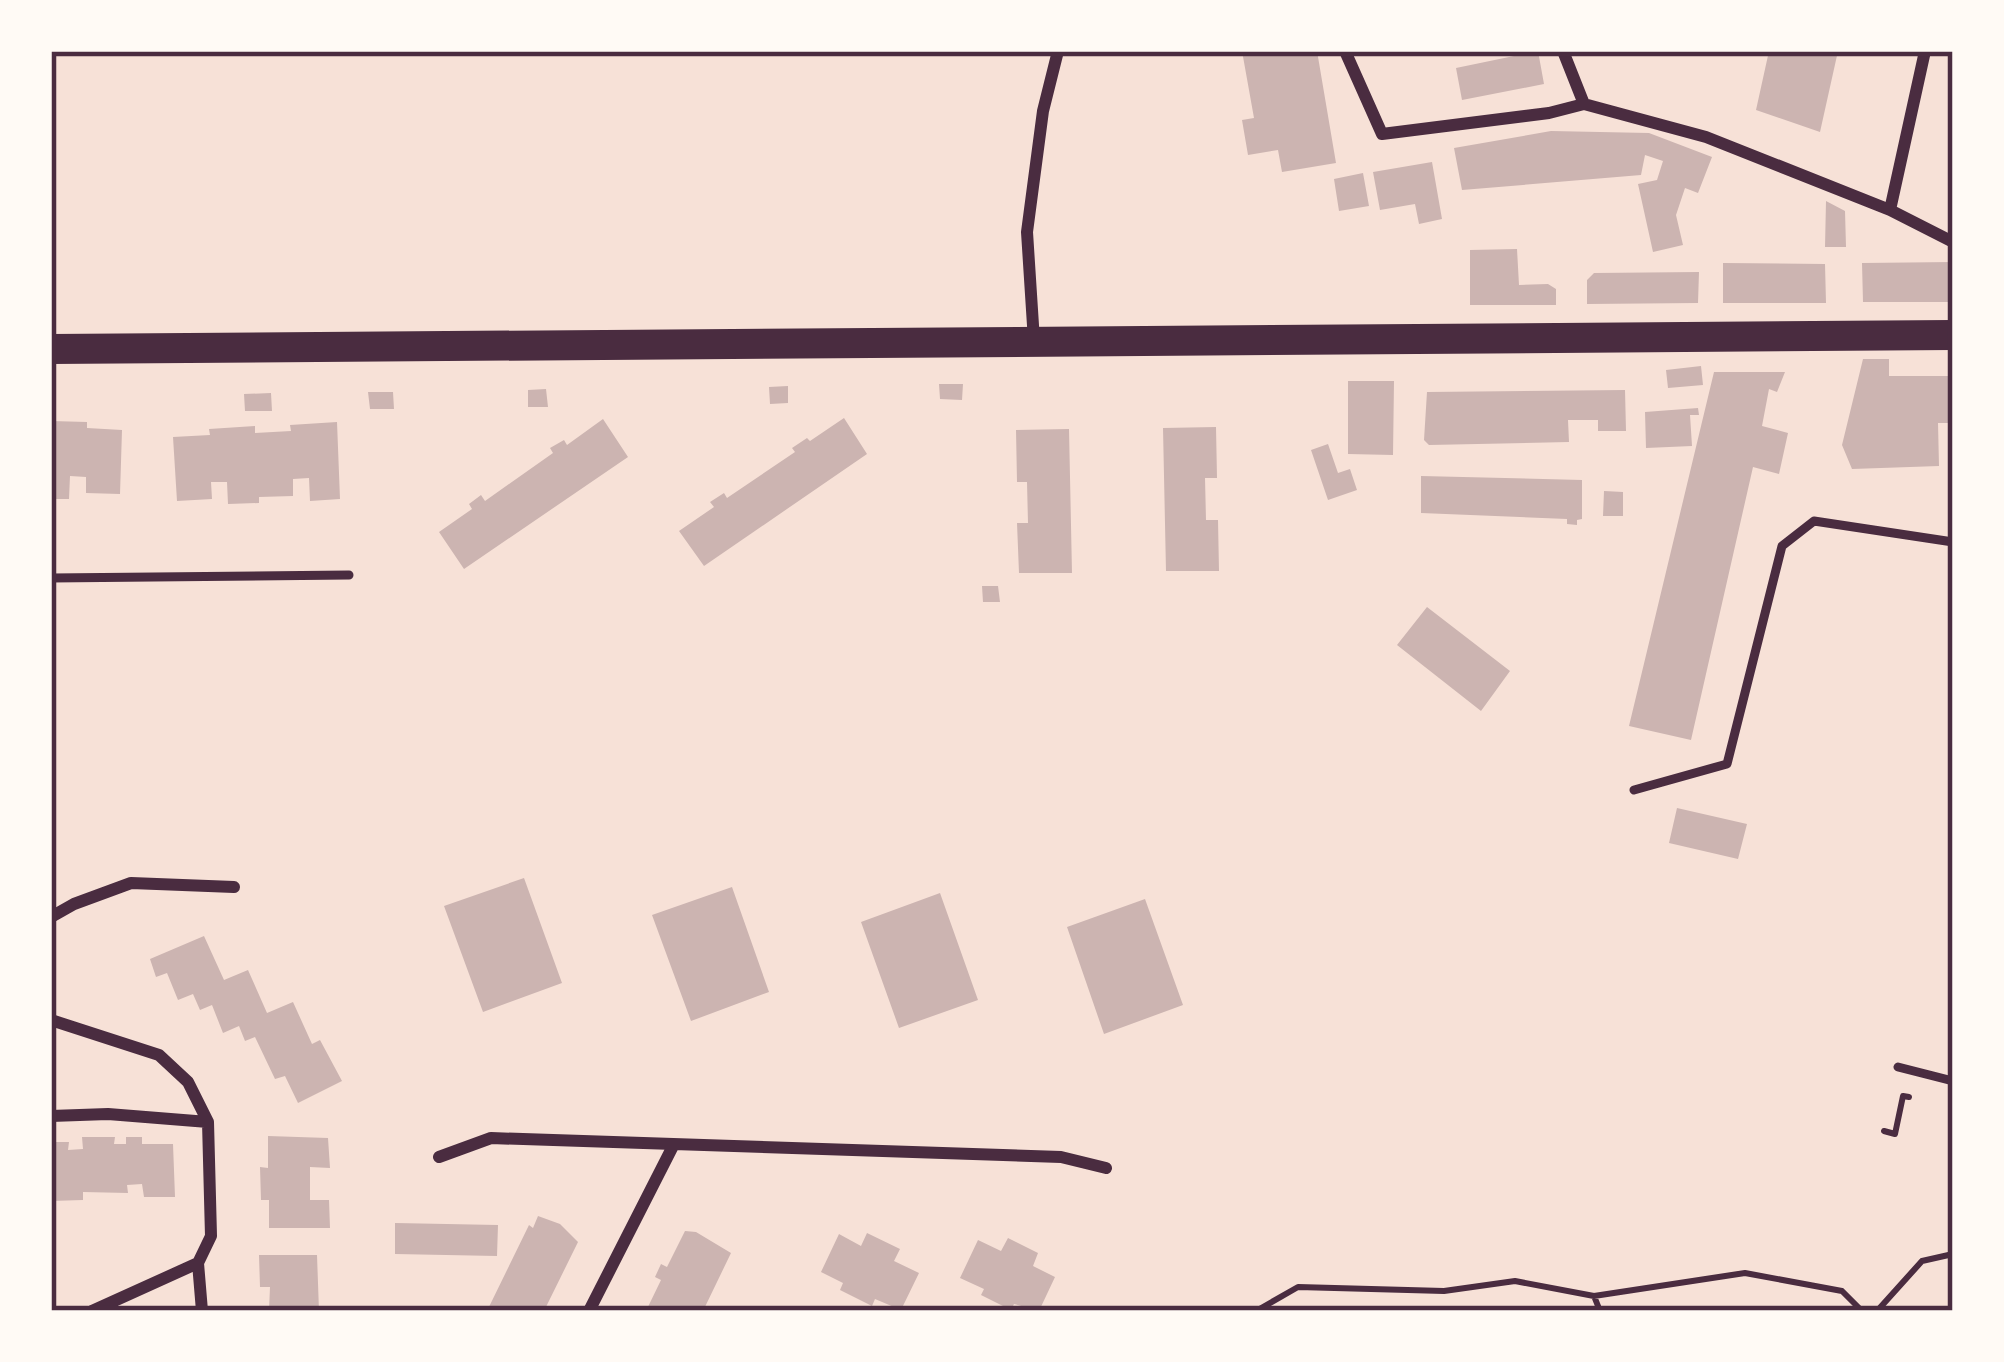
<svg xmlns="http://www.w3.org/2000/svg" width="2004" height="1362" viewBox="0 0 2004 1362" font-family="Arial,sans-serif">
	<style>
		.building { fill: #ccb4b1 }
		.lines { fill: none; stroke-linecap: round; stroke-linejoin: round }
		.path { stroke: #4a2c40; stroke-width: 6 }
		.service { stroke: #4a2c40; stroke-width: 9 }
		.minor { stroke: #4a2c40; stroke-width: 12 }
		.primary { stroke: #4a2c40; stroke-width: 30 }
		.neatline { fill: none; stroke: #4a2c40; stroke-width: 4.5 }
	</style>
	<rect width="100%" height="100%" fill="#f7e1d7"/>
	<path class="building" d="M1242,51H1317L1336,163L1282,172L1278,150L1248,155L1242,120L1254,118Z
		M1538,51L1544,84L1462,100L1456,68Z
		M1769,51H1838L1820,132L1756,110Z
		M1551,131L1649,133L1712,157L1698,193L1685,188L1676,215L1683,245L1653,252L1638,184L1657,180L1663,161L1645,155L1641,175L1462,190L1454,148Z
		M1432,162L1442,219L1419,224L1415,204L1380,210L1373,172Z
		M1363,173L1369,206L1339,211L1334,179Z
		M1826,201L1845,211L1846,247H1825Z
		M1517,249L1519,285L1548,284L1556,289V305H1470V250Z
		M1953,262V302H1863L1862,263Z
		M1723,263L1825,264L1826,303H1723Z
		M1699,272L1698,303L1587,304V280L1594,273Z
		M1863,359H1889V376H1953V423H1938L1939,466L1852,469L1842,445Z
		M1701,366L1703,385L1668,388L1666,370Z
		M1714,372H1785L1777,392L1769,389L1762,426L1788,433L1779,474L1753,467L1691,740L1629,726Z
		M1348,381H1394L1393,455L1348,454Z
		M939,384H963L962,400L940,399Z
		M788,386V403L770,404L769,387Z
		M546,389L548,407H528V390Z
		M1625,390L1626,431H1598V420H1568L1569,442L1429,445L1424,440L1427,392Z
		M368,392H393L394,409H370Z
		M271,393L272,411H245L244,394Z
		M1698,408L1699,415H1690L1692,446L1646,448L1645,412Z
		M844,418L867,454L704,566L679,531L714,507L710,502L724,493L727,498L795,452L792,448L807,438L810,441Z
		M603,419L628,457L464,569L439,532L472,509L469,504L481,495L485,501L553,453L550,448L564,440L567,445Z
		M51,421L87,422V428L122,430L120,494L86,493V477L70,476L69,499H51Z
		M337,422L340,499L310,501L309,478L293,479V496L259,497V503L228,504L227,482H211L212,499L177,501L173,437L210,435L209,429L255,426V433L291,431L290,425Z
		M1216,427L1217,478H1205L1206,520H1218L1219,571H1166L1163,428Z
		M1069,429L1072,573H1019L1017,523H1028L1027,482H1017L1016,430Z
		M1328,444L1338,473L1350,469L1357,490L1328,500L1311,450Z
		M1421,476L1582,480V519L1577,520V525L1567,524V519L1421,513Z
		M1604,491L1623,492V516H1603Z
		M982,586H998L1000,602H983Z
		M1427,607L1510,671L1481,711L1397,645Z
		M1677,808L1747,824L1738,859L1669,843Z
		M524,878L562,983L483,1012L444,906Z
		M732,887L769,992L691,1021L652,915Z
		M940,893L978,1000L899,1028L861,922Z
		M1145,899L1183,1005L1104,1034L1067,927Z
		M204,936L224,980L248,970L267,1013L293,1002L312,1044L320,1040L342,1081L298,1103L285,1076L275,1079L255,1037L245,1041L239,1026L223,1033L212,1005L200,1010L193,994L178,1000L167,973L156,977L150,959Z
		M268,1136L328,1138L330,1168L310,1167V1200H329L330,1228H269V1200H261L260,1167L268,1168Z
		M82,1137H115L114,1144H126V1137H142V1144H173L175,1197H144L142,1184L127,1185L128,1193L83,1192V1200L51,1201V1142H69L68,1150L83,1149Z
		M538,1216L560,1224L578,1242L544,1311H487L529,1225L533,1228Z
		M395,1223L498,1225L497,1256L395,1254Z
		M685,1231L696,1232L731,1253L703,1311H646L661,1280L655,1277L661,1264L667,1267Z
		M867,1233L900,1249L894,1261L919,1273L901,1310L875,1299L872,1306L840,1290L843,1283L821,1272L839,1234L861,1246Z
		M1008,1238L1038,1253L1033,1266L1055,1277L1039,1311L1014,1304L1011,1310L981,1295L984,1289L960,1278L978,1240L1001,1251Z
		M259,1255H317L319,1311H269L270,1287H260Z"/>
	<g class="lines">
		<path class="path" d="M1884,1131L1895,1134L1903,1096L1909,1097
			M1594,1296L1600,1311
			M1256,1311L1298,1287L1444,1291L1515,1281L1594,1296L1745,1273L1842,1291L1862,1311
			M1877,1311L1922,1261L1953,1254"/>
		<path class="service" d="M51,578L349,575
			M1634,790L1727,764L1782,546L1814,521L1953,542
			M1898,1067L1953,1081"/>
		<path class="minor" d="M1345,51L1382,134L1549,113L1584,104L1706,137L1890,210
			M1563,51L1584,104
			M1925,51L1890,210L1953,242
			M1034,341L1027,232L1043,111L1058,51
			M51,917L74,904L131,883L234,887
			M51,1020L159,1055L188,1082L208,1122L211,1236L198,1263L92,1311
			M51,1116L108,1114L208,1122
			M439,1157L491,1138L1061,1157L1106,1168
			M198,1263L202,1311
			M589,1311L673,1146"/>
		<path class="primary" d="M51,349L1953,335"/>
	</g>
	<rect width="2004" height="1362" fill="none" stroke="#fffaf5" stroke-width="108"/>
	<rect x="54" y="54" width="1896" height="1254" class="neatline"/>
</svg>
